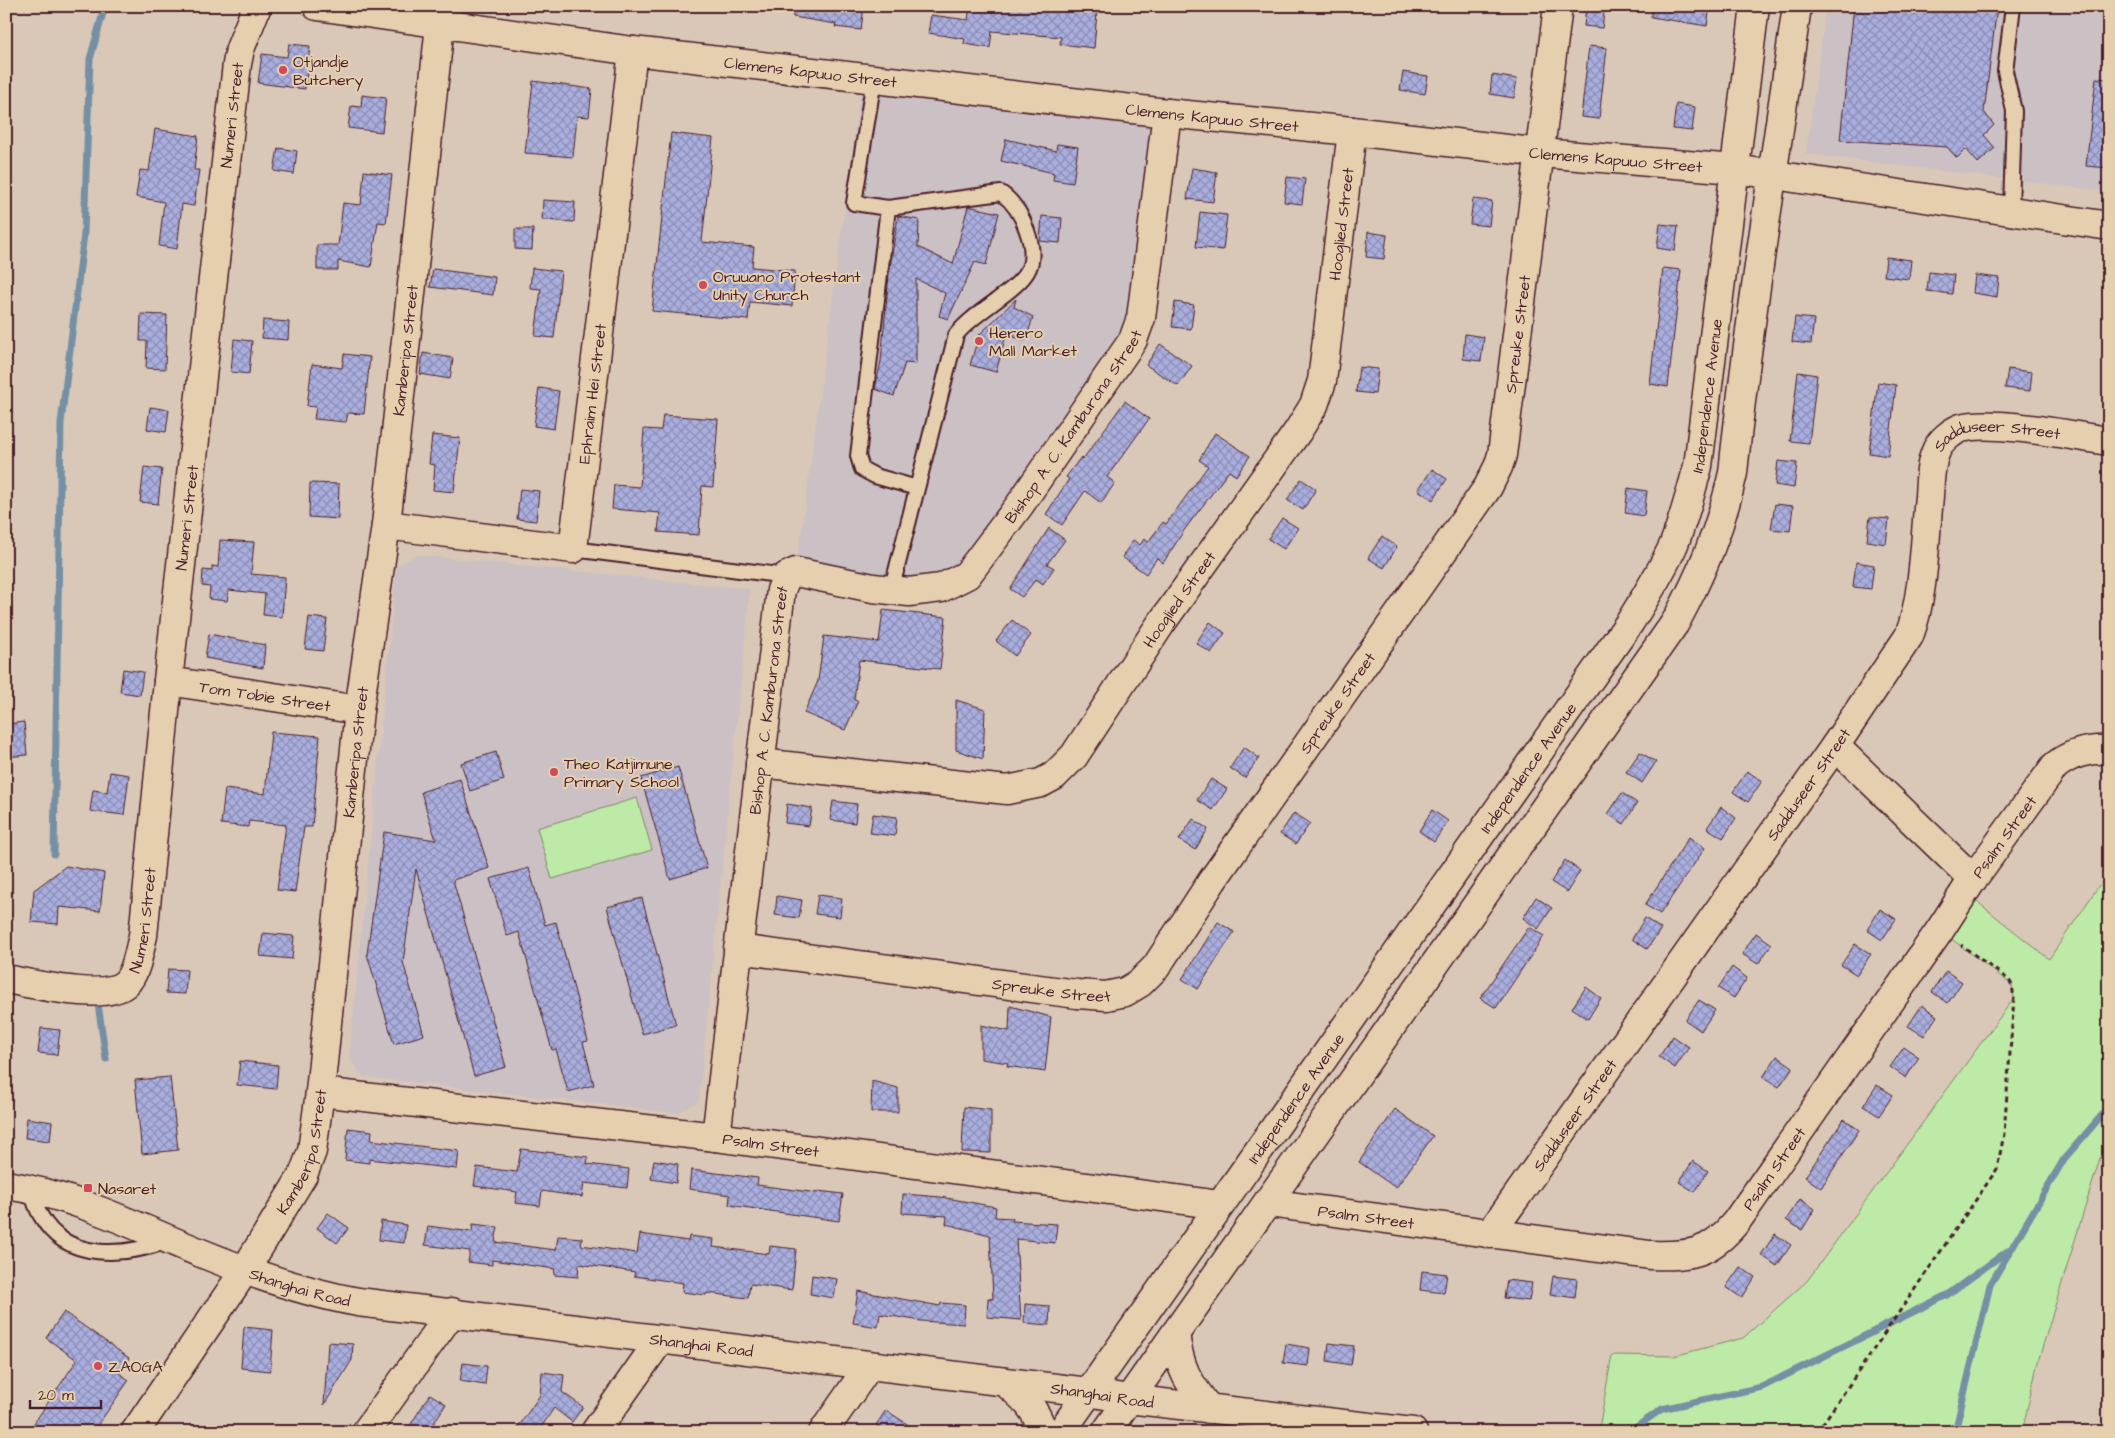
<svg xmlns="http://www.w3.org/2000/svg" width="2115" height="1438" viewBox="0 0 2115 1438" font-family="'Architects Daughter',sans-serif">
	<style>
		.built { fill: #cbc0c3 }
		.green { fill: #bdeaa7; stroke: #848469 }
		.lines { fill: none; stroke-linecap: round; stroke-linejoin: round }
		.stream { stroke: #7590a4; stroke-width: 7 }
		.building { fill: url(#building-cross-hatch); stroke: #4a1f2b }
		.lane-casing { stroke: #4a1f2b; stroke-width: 18 }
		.street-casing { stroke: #4a1f2b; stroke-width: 31 }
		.secondary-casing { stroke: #4a1f2b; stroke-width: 31 }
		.path { stroke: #4a1f2b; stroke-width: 3; stroke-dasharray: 5 4; stroke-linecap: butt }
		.lane { stroke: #e5cfae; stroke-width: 14 }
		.street { stroke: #e5cfae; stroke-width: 28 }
		.secondary { stroke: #e5cfae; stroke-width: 28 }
		.poi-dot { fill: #d1495b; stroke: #e5cfae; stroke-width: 2 }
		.labels { text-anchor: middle; stroke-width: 4; stroke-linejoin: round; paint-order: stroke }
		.poi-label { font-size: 16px; fill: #4a1f2b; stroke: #e5cfae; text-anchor: start }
		.street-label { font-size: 16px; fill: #4a1f2b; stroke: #e5cfae }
	</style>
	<defs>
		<pattern id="building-cross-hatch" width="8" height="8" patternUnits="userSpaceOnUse" patternTransform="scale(1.25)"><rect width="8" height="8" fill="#a9aede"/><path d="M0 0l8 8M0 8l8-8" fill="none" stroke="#8c8db4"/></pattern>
	</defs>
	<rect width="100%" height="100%" fill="#d9c8b8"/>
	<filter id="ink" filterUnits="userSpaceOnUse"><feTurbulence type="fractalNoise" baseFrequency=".02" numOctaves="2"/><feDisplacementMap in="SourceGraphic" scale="10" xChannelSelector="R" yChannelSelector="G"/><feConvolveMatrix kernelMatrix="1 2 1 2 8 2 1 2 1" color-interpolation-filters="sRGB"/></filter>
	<g filter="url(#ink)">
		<path class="built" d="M1826,6H2109V192L1806,154Z
			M862,78L1167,113L1141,318L956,582L796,572Z
			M417,555L750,589L699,1101L678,1113L364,1077L349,1059L397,566Z"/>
		<path class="green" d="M637,798L652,850L552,879L537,828Z
			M2109,871V1153L2100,1158L2037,1365L2022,1432H1619L1599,1429L1612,1355L1674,1356L1743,1338L1807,1281L2014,998L2012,985L1940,930L1965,892L2049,959Z"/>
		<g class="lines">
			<path class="stream" d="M54,854L61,423L84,234L90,59L105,6
				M97,997L106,1059
				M1629,1432L1662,1409L1762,1387L1947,1295L2013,1247
				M1955,1432L1990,1285L2064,1159L2109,1107"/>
		</g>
		<path class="building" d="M793,6H864L861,30L835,27L836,24L793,17Z
			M970,6H1008L1064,11V8L1097,12L1094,48L1060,44L1061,37L992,31L990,48L964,44L965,39L928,33L931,15L968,20Z
			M1586,6H1605L1602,28L1584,26Z
			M1652,6H1710L1707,26L1651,17Z
			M1854,6H1997L1984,112L1994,125L1984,135L1995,148L1978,163L1966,149L1957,158L1947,147L1840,140Z
			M289,44L310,46L305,89L258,83L262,54L287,57Z
			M1589,46L1607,48L1599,119L1581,117Z
			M1403,72L1428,76L1425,94L1400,90Z
			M1492,75L1517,79L1514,98L1490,94Z
			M2096,78L2109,79V168L2086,166Z
			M533,81L592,89L589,117L577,116L573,157L525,153Z
			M362,95L386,98L382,132L348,128L351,106L361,107Z
			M1676,104L1695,107L1692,131L1673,129Z
			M155,129L198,136L194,170H199L194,206L182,204L177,249L159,246L164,202L136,197L140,170L149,171Z
			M671,133L713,138L702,242L754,247L752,267L795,271L792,306L750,302L748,320L652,311Z
			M1006,139L1056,151L1057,144L1078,147L1073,183L1053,180L1054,173L1001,161Z
			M278,148L297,151L294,174L274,171Z
			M1192,168L1217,172L1213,202L1187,199Z
			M364,171L392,175L386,223L378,222L371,267L338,261V270H317V245H338L343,203L361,205Z
			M1287,177L1305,179L1302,204L1284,202Z
			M1473,199L1492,201L1489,226L1470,224Z
			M543,200L575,202L574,222L542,220Z
			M968,206L999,213L986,265L975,262L948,319L939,316L945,293L916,279V364L905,363L894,396L875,389L881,361L889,274L898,216L919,220L918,247L953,264Z
			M1200,212L1227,215L1223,250L1196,247Z
			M1042,216L1062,218L1060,243L1040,241Z
			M1660,224L1678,226L1675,251L1657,248Z
			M515,229H533L532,250L515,249Z
			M1368,232L1387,235L1384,259L1366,257Z
			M1886,257L1911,260L1909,279L1884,276Z
			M532,268L561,271L554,338L535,336L541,289L530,288Z
			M1663,268L1681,270L1668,387L1650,384Z
			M433,269L495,277L493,295L430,287Z
			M1929,272L1954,275L1952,294L1927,291Z
			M1975,275L1999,278L1997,297L1973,293Z
			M1016,299L1014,307L1033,317L1026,340L1006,335L996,372L970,365L979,335Z
			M1175,302L1194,305L1191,329L1172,327Z
			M141,314L167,315L165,369L146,368L147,341H140Z
			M1795,317L1814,319L1811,344L1792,342Z
			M263,320L289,322L288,340L262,338Z
			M1465,334L1484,337L1481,361L1463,359Z
			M234,339L252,341L249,374L231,372Z
			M1160,344L1192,366L1178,386L1146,365Z
			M423,353L453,358L450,379L420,374Z
			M344,354L370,357L364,414L348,413L346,422L314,419L316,407L307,406L312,364L342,368Z
			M1359,367L1378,369L1375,394L1356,392Z
			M2008,369L2032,372L2030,391L2005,388Z
			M1798,372L1817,375L1809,443L1790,441Z
			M1878,382L1896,385L1888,456L1869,453Z
			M539,388L559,391L554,429L534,426Z
			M1125,401L1149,419L1107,477L1115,483L1101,503L1085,491L1062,525L1046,514L1069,479L1066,477L1081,457L1083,459Z
			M150,407L169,410L166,432L147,429Z
			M663,415L718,419L713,487L702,486L699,535L658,532L660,513L612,509L614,485L640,487L644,429L661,430Z
			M1215,433L1250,456L1236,476L1229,471L1185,529L1163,563L1157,558L1146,574L1122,557L1133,540L1140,545L1144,539L1148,542L1163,522L1166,524L1208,466L1199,460Z
			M432,435L460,438L454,492L433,490L435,465L429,464Z
			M1778,461L1797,463L1794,488L1775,485Z
			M144,467L162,469L158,504L140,502Z
			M1432,469L1447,479L1433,500L1418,490Z
			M1301,479L1316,489L1303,510L1287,500Z
			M310,483L339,484L338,519L309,517Z
			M1628,488L1647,491L1644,516L1625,513Z
			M520,489L539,491L536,521L517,519Z
			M1775,504L1793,506L1790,531L1771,529Z
			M1870,517L1889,519L1886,544L1867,541Z
			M1282,518L1298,528L1284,549L1268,539Z
			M1049,528L1065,540L1047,564L1054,568L1043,584L1036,579L1022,597L1010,589Z
			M1382,536L1397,547L1384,568L1368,558Z
			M220,540L254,542L251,574L285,577L282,617L263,615L265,594L229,590L227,601L209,599L210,587L202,586L203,570L212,571V566L218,567Z
			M1856,562L1874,565L1871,589L1853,587Z
			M883,610L946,617L940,669L859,660L854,700L858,701L845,730L804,713L818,681L824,636L879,642Z
			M309,617L327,619L323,651L305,649Z
			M1012,620L1031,635L1015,656L996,641Z
			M1210,622L1225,633L1211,653L1196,643Z
			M209,634L265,645L263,668L205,658Z
			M123,669L143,672L140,695L120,692Z
			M956,700L985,709L983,759L956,750Z
			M24,722L27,755L6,757V724Z
			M271,732L320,736L312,827H304L295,892L277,890L286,825L249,821L248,827L221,824L225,789L265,794Z
			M1244,747L1259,758L1245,778L1230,768Z
			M496,752L504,780L470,791L461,763Z
			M1640,752L1656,762L1642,783L1626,772Z
			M678,767L707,868L670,879L641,778Z
			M1747,771L1762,781L1748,802L1733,792Z
			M110,772L129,775L124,815L90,811L93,790L107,792Z
			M460,779L489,868L453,880L506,1067L474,1076L416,869L403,962L424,1035L394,1044L367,954L384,832L436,840L421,792Z
			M1211,779L1227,789L1213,810L1197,800Z
			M1622,793L1637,803L1624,824L1608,814Z
			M833,801L857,804L855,823L830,820Z
			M787,804L812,808L809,826L785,823Z
			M1721,807L1736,818L1723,838L1707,828Z
			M1432,810L1448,821L1434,842L1419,831Z
			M1294,813L1310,823L1296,844L1280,834Z
			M873,814L897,817L895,836L870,833Z
			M1193,819L1208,829L1195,850L1179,840Z
			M1689,837L1705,848L1660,914L1645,905Z
			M1565,860L1580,871L1567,892L1551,882Z
			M66,866L104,873L100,911L59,907L58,924L31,922L34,890Z
			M529,868L545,925L556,922L588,1041L583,1042L594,1085L568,1092L556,1049L552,1050L519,932L507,936L490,879Z
			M818,895L842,898L840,917L815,914Z
			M777,896L802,900L799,918L775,915Z
			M1536,897L1552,908L1538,929L1523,918Z
			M642,898L676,1025L642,1034L607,907Z
			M1880,909L1896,919L1882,940L1867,930Z
			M1645,918L1661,929L1647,949L1632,939Z
			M1218,922L1234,932L1198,989L1182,979Z
			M1529,927L1544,936L1496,1008L1480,998Z
			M263,933L294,936L292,959L260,956Z
			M1756,933L1772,944L1758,964L1742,954Z
			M1855,944L1871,954L1857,975L1841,965Z
			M1732,967L1747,978L1734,998L1718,988Z
			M168,969L187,970L185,994L166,993Z
			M1946,971L1962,982L1948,1003L1932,992Z
			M1586,987L1601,998L1588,1019L1572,1008Z
			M1699,1000L1715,1010L1701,1031L1685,1020Z
			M1922,1005L1937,1016L1924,1036L1908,1026Z
			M1010,1006L1051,1017L1045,1072L1007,1066L1008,1063L981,1059V1025L1009,1031Z
			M41,1028L60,1030L57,1055L38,1053Z
			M1673,1036L1689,1047L1675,1068L1659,1057Z
			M1904,1047L1919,1057L1906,1078L1890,1067Z
			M1777,1056L1793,1067L1779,1087L1763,1077Z
			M240,1061L278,1065L276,1089L237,1085Z
			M170,1077L178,1150L142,1154L135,1080Z
			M872,1081L898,1088V1112H871Z
			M1877,1085L1893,1095L1879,1116L1863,1106Z
			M964,1107L991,1110V1153L962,1152Z
			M1395,1109L1433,1136L1396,1188L1359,1162Z
			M27,1118L52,1122L50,1141L25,1138Z
			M1844,1119L1859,1130L1821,1188L1805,1177Z
			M348,1128L372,1131L371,1140L459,1151L457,1169L369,1159V1163L345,1160Z
			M521,1149L588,1157L587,1164L629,1169L627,1188L584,1183L582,1197L542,1191L540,1206L515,1203L517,1192L474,1186L477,1167L517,1172Z
			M654,1160L678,1164L676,1183L651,1179Z
			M1693,1161L1708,1171L1695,1192L1679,1182Z
			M691,1170L758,1178L757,1185L818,1193V1191L843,1194L839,1221L729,1205L730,1195L689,1189Z
			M903,1194L941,1197L996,1207L995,1217L1013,1218L1012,1221L1057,1224L1055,1243L1016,1239L1021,1320L987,1317L988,1298L993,1299L990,1235L946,1224L947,1216L902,1213Z
			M1800,1199L1815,1209L1802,1230L1786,1220Z
			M328,1213L349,1228L337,1243L317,1228Z
			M381,1221L406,1225L404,1243L379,1240Z
			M473,1224L498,1227L495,1242L556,1250L558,1236L582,1238L581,1245L637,1253L640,1234L688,1241L689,1236L714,1239L713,1247L769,1254L770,1246L796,1249L792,1290L750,1284L748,1298L707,1293L706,1295L682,1292L683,1283L634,1276L635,1272L579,1264L578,1277L554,1275L555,1269L492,1260V1265L468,1262L470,1251L425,1245L428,1226L472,1232Z
			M1775,1234L1791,1245L1777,1266L1761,1255Z
			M1740,1267L1755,1277L1742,1298L1726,1287Z
			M1422,1271L1447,1274L1444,1293L1420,1290Z
			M812,1275L837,1279L834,1298L810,1294Z
			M1553,1276L1577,1279L1575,1298L1550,1294Z
			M1507,1280L1532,1283L1529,1301L1504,1298Z
			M858,1291L940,1306L941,1303L965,1305L964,1324L921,1321L880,1314L878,1327L853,1323Z
			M1025,1304L1050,1306L1049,1325L1024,1323Z
			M64,1312L129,1358L119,1373L129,1380L93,1432H28L77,1360L46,1338Z
			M244,1327L273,1330L270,1371L241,1368Z
			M328,1342L353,1344L352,1360L324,1405Z
			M1329,1343L1354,1346L1351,1365L1327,1361Z
			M1286,1344L1310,1348L1308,1366L1283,1363Z
			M463,1363L487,1366L485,1385L460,1381Z
			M542,1372L564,1375L562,1392L583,1407L572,1422L554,1408L538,1432H515L540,1395Z
			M430,1394L446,1404L428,1432H406Z
			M886,1410L919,1432H886L876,1425Z"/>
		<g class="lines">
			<defs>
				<path id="lane" d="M874,79L854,203L888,208L1001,193C1015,203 1022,215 1027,231C1031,242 1034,256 1029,268C1020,290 973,312 956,335L891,591
					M888,208L858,456L862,469L875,476L917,488
					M2011,211L2014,111L2005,71L2013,6
					M573,549L787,576
					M31,1191C34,1199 36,1209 41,1216C66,1262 126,1256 167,1241"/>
				<g id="street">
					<path id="s1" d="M317,6L633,51L1167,113L1352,131L1541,153L1735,169L2109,226"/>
					<path id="s2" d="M386,525L573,549L633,51"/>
					<path id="s3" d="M168,681L359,710"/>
					<path d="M1835,746L1973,879"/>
					<path id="s4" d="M760,763L1007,790L1041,783L1054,776L1074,756L1160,625L1298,431L1314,405L1322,381L1352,131"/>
					<path id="s5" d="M738,949L1077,994L1106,996L1125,992L1140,983L1156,967L1212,881L1488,487L1498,467L1502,455L1558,6"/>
					<path id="s6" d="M6,979C33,984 106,1002 126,983C137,972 139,950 143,936L168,681L237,64L240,49L257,6"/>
					<path id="s7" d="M320,1092L716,1137L1220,1205"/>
					<path id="s8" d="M716,1137L781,590L787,576L796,572L873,588L909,592L941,588L967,575L1019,506L1133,340L1141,318L1167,113"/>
					<path id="s9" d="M6,1185C75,1195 137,1227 201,1253C252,1274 303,1292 358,1302L1088,1392L1128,1399L1413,1432"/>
					<path id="s10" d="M1268,1203L1650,1255C1690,1256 1709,1255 1736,1222L1940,930L1973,879L2055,766C2071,753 2088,749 2109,750"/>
					<path id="s11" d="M1490,1234L1835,746L1909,636C1924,598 1925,537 1929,496C1930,482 1930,464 1936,451C1940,441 1951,432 1961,428C1992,419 2073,436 2109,441"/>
					<path id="s12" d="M135,1432L245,1270L303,1175L312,1151L320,1092L359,710L386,525L440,25"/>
					<path d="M366,1432L452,1312"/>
					<path d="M595,1432L660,1340"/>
					<path d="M823,1432L869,1366"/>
				</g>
				<g id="secondary">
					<path d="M1175,1334C1180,1370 1187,1380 1209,1409"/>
					<path d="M1005,1382C1024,1398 1035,1407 1043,1432"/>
					<path id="s13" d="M1061,1432L1630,622C1646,596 1662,571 1674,544C1684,518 1691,492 1698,466L1755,6"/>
					<path d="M1106,1432L1675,623C1702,573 1721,528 1733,473C1749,317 1775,162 1797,6"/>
				</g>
			</defs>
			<use href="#lane" class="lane-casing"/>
			<use href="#street" class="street-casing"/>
			<use href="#secondary" class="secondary-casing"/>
			<path class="path" d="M1817,1432L1997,1169L2004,1134L2014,998L2012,985L2009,980L1961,945"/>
			<use href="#lane" class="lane"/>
			<use href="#street" class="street"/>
			<use href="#secondary" class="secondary"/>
		</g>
	</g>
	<g class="poi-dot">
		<circle cx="283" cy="70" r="5"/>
		<circle cx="703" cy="285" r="5"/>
		<circle cx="979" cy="341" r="5"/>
		<circle cx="554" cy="772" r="5"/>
		<rect x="83" y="1183" width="10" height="10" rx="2.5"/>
		<circle cx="98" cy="1366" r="5"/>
	</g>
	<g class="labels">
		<g class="poi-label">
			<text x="293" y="67">Otjandje<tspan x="293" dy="18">Butchery</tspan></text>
			<text x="713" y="282">Oruuano Protestant<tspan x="713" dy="18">Unity Church</tspan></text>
			<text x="989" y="338">Herero<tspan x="989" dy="18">Mall Market</tspan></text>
			<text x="564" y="769">Theo Katjimune<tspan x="564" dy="18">Primary School</tspan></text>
			<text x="98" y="1194">Nasaret</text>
			<text x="108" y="1372">ZAOGA</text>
		</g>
		<g class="street-label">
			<text dy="6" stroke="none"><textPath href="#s1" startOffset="498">Clemens Kapuuo Street</textPath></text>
			<text dy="6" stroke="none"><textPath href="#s6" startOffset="999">Numeri Street</textPath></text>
			<text dy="6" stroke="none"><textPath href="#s1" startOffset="902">Clemens Kapuuo Street</textPath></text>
			<text dy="6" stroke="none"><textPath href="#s1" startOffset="1308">Clemens Kapuuo Street</textPath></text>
			<text dy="6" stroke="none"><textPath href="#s4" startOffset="935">Hooglied Street</textPath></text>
			<text dy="6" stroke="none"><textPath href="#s5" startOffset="1171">Spreuke Street</textPath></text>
			<text dy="6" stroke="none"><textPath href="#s12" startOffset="1139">Kamberipa Street</textPath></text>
			<text dy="6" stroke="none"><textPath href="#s2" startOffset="345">Ephraim Hei Street</textPath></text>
			<text dy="6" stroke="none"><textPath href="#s13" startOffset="1232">Independence Avenue</textPath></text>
			<text dy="6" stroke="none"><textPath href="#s8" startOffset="935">Bishop A. C. Kamburona Street</textPath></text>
			<text dy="6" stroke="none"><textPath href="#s11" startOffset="986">Sadduseer Street</textPath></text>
			<text dy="6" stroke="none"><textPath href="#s6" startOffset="594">Numeri Street</textPath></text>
			<text dy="6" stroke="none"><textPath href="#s4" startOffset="515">Hooglied Street</textPath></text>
			<text dy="6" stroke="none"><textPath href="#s3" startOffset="98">Tom Tobie Street</textPath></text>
			<text dy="6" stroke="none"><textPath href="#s8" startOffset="440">Bishop A. C. Kamburona Street</textPath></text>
			<text dy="6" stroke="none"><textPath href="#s5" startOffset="751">Spreuke Street</textPath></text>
			<text dy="6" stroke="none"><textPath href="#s12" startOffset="734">Kamberipa Street</textPath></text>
			<text dy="6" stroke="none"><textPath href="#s13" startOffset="812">Independence Avenue</textPath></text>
			<text dy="6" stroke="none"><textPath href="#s11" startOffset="551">Sadduseer Street</textPath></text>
			<text dy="6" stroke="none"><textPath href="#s10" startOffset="952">Psalm Street</textPath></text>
			<text dy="6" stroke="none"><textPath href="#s6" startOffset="189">Numeri Street</textPath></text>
			<text dy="6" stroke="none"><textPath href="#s5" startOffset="316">Spreuke Street</textPath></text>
			<text dy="6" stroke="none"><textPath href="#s13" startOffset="408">Independence Avenue</textPath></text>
			<text dy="6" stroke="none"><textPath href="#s11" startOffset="146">Sadduseer Street</textPath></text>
			<text dy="6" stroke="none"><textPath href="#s7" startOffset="454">Psalm Street</textPath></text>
			<text dy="6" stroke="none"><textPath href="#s12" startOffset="329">Kamberipa Street</textPath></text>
			<text dy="6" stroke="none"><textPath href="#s10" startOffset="548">Psalm Street</textPath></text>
			<text dy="6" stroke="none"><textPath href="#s10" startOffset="99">Psalm Street</textPath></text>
			<text dy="6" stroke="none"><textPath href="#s9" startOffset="312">Shanghai Road</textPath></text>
			<text dy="6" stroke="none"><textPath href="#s9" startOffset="718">Shanghai Road</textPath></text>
			<text dy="6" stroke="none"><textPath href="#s9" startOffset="1122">Shanghai Road</textPath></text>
		</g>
	</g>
	<rect width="2115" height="1438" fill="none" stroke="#e5cfae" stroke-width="25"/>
	<rect x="12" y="12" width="2090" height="1413" fill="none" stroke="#4a1f2b" stroke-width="2" filter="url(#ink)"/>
	<path d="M30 1400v8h71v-8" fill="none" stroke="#4a1f2b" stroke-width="2.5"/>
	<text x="38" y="1400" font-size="15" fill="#4a1f2b" stroke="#e5cfae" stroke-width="4" paint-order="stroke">20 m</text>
</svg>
